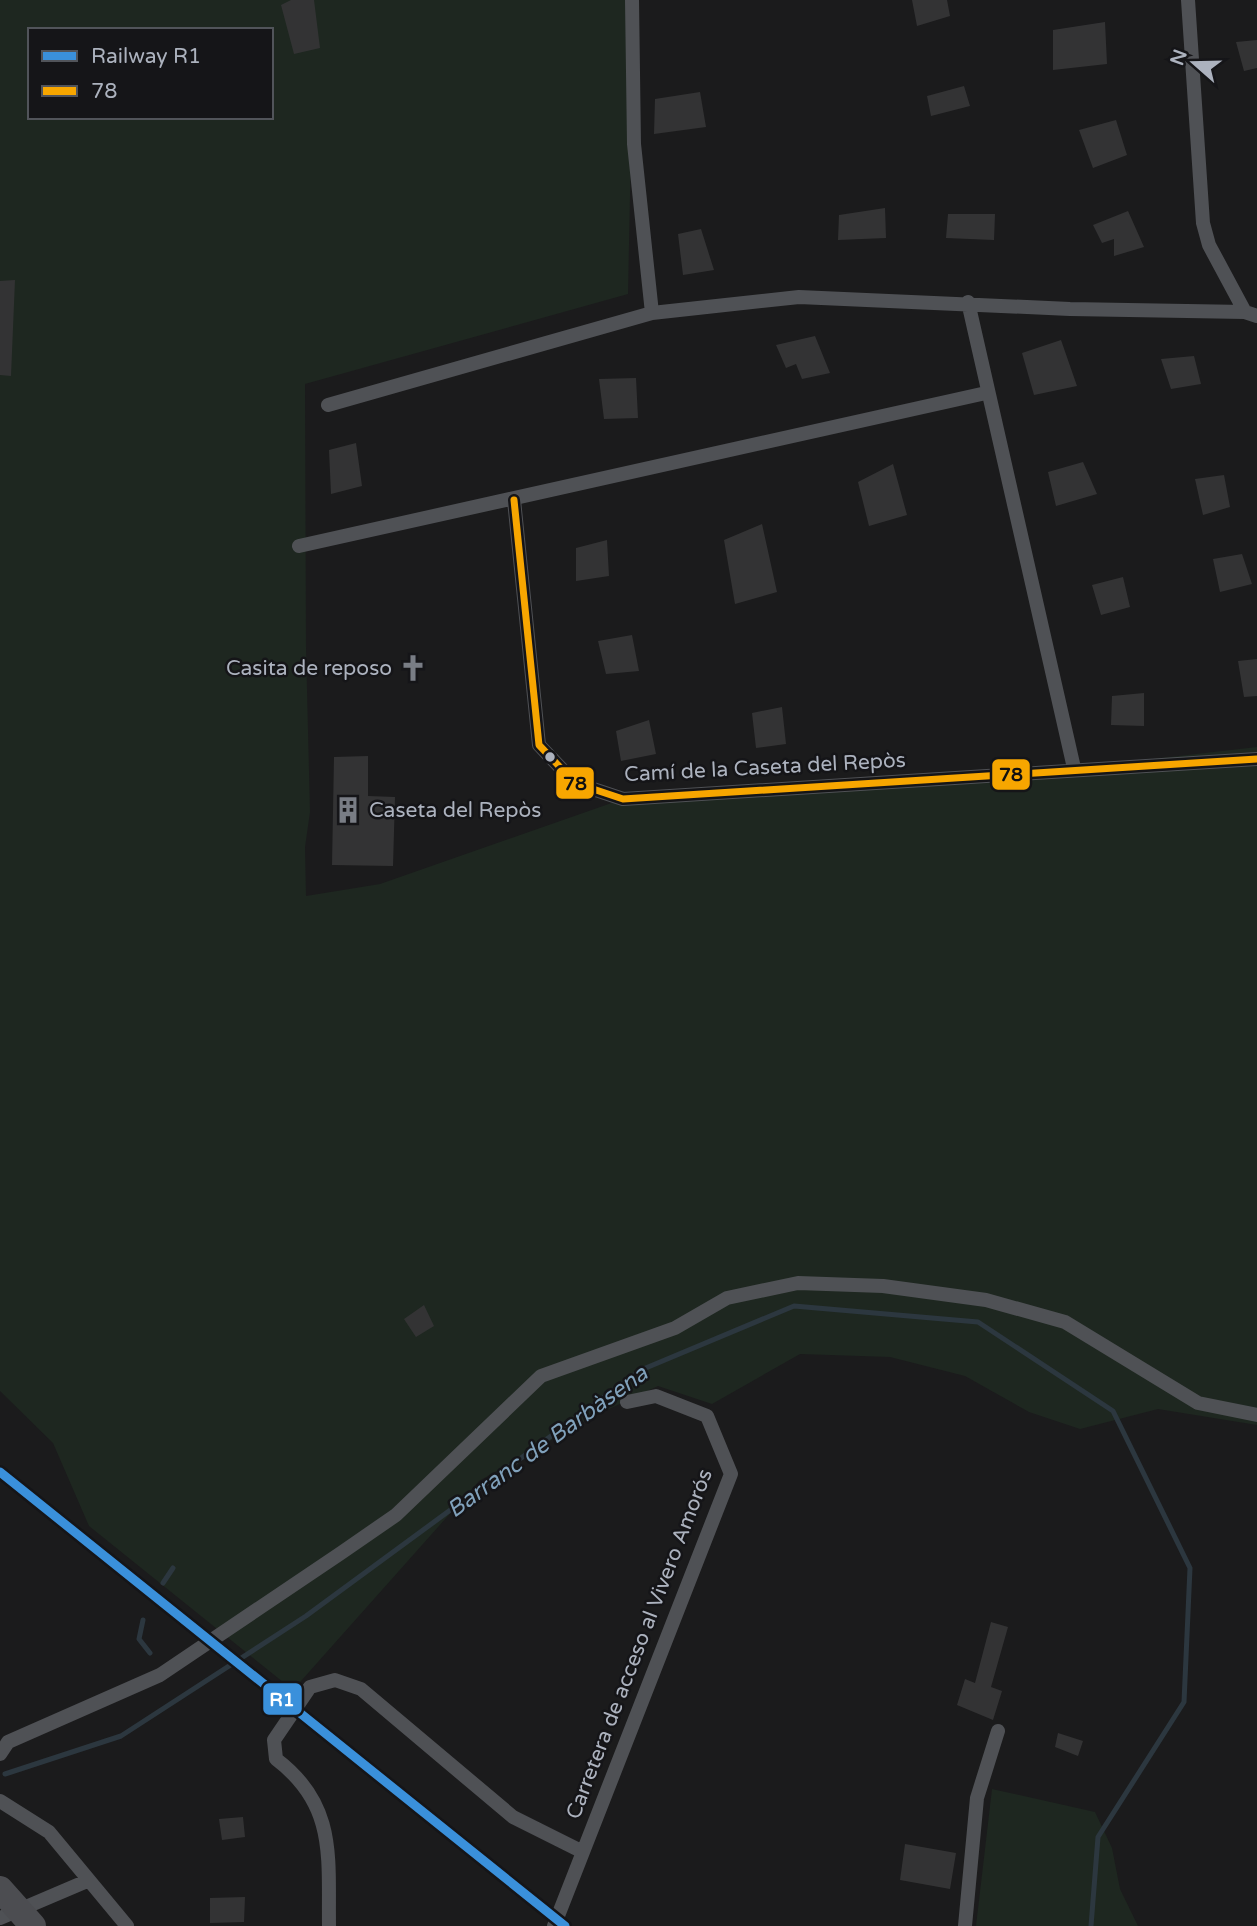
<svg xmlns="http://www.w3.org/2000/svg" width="1257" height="1926" viewBox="0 0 1257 1926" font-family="'Varela Round',sans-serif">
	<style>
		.green { fill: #1e2720; fill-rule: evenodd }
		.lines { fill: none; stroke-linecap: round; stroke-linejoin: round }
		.stream { stroke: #2c373f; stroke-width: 5 }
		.building { fill: #333334 }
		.minor { stroke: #4f5155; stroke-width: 14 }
		.motorway-bridge { stroke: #4c4d51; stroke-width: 26 }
		.bus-1-casing { stroke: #151518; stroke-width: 12 }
		.bus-1 { stroke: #f7a600; stroke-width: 7 }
		.rail-1-casing { stroke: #151518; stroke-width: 14 }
		.rail-1 { stroke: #3a90db; stroke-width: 9 }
		.bus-dot { fill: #acb2be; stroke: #151518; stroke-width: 2.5 }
		.labels { text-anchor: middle; stroke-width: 5; stroke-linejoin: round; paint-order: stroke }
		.poi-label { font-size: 21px; fill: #acb2be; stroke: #151518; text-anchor: end }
		.street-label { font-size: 21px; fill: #acb2be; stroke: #151518 }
		.water-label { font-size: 23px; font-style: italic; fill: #80a1bb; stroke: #151518 }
		.line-badge { stroke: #151518; stroke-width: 2.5 }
		.badge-label { font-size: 19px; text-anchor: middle; font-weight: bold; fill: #fff }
		.pale-badge-label { font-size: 19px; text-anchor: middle; font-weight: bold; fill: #111 }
	</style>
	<rect width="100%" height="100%" fill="#1b1b1c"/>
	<path class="green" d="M0,0H634L628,294L305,384L306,648L310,812L305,847L306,896L380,884L623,799L1074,768L1257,747V1425L1158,1409L1080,1429L1029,1412L965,1376L890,1357L800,1354L712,1404L658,1386L592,1417L479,1481L293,1690L89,1526L53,1443L0,1391ZM30,30H271V117H30Z
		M992,1789L1095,1812L1112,1848L1120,1889L1138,1926H976Z"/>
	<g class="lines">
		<path class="stream" d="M163,1583L173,1568
			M143,1620L139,1639L150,1653
			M5,1774L121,1736L306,1616L641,1370L794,1306L978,1322L1113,1411L1190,1568L1184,1702L1098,1837L1091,1926"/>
	</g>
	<path class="building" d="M291,0H314L320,48L294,54L281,5Z
		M912,0H947L950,16L917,26Z
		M1105,22L1107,64L1053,70V30Z
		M1257,40V68L1244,71L1236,42Z
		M964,86L970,106L931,116L927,96Z
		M700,92L706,127L654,134L655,99Z
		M1116,120L1127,155L1093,168L1079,130Z
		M885,208L886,238L838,240L839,215Z
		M1128,211L1144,247L1114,256V239L1102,243L1093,225Z
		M948,214H995L994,240L946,238Z
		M701,229L714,270L683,275L678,234Z
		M15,280L11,376L0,375V281Z
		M815,336L830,373L802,379L796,364L786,368L776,345Z
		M1061,340L1077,386L1034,395L1022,353Z
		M1194,356L1201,384L1171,389L1161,359Z
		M636,378L638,418L604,419L599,379Z
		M356,443L362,486L331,494L329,450Z
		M1083,462L1097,494L1056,506L1048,472Z
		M893,464L907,515L869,526L858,482Z
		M1224,475L1230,507L1203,515L1195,479Z
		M762,524L777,592L735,604L724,540Z
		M607,540L609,576L576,581V548Z
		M1242,554L1252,584L1220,592L1213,559Z
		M1123,577L1130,607L1101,615L1092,585Z
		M632,635L639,671L606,674L598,641Z
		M1257,659V696L1244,697L1238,661Z
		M1144,693V726L1111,725L1112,696Z
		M782,707L786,744L756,748L752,713Z
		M649,720L656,754L621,761L616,731Z
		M368,756V796L395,797L393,866L332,865L334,757Z
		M424,1305L434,1326L416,1337L404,1319Z
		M991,1622L1008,1627L991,1687L1002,1691L993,1720L957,1705L965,1679L975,1683Z
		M1058,1733L1083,1741L1078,1756L1055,1747Z
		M243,1817L245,1837L222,1840L219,1819Z
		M905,1844L956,1853L950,1889L900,1880Z
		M245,1897L244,1922L210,1923V1898Z"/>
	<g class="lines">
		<path class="minor" d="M632,0L634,144L652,313
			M1188,0L1203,223L1209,245L1245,312
			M968,302L1074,768
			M328,405L652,313L799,297L1070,309L1245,312L1257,316
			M514,500L539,745L575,783L623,799L1257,759
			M299,546L986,393
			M0,1754L8,1742L160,1675L341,1553L396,1515L541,1376L675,1328L727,1298L798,1283L883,1286L986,1300L1065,1322L1198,1403L1257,1415
			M0,1801L49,1832L127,1926
			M0,1918L87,1881
			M329,1926C328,1858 337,1805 276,1759L274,1740L310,1687L335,1680L361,1689L513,1817L583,1852
			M554,1926L731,1474L707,1416L656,1396L627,1402
			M965,1926L977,1798L998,1731"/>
		<path class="motorway-bridge" d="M0,1889L33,1926"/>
		<defs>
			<path id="bus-1" d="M514,500L539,745L575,783L623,799L1257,759"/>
		</defs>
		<use href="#bus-1" class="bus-1-casing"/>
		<use href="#bus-1" class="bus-1"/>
		<defs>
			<path id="rail-1" d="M0,1472L565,1926"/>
		</defs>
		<use href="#rail-1" class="rail-1-casing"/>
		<use href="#rail-1" class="rail-1"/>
	</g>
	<defs>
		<symbol id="church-bare" viewBox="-9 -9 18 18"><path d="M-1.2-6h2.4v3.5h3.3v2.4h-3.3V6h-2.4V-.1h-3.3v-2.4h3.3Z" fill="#797d85" stroke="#151518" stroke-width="2.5" paint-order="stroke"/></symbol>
		<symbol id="building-bare" viewBox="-9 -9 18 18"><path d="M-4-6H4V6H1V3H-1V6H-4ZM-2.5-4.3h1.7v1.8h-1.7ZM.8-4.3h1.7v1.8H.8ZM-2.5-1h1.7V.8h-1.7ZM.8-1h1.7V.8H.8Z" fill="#797d85" stroke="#151518" stroke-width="2.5" paint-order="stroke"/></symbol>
	</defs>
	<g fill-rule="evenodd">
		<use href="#church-bare" x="394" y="649" width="38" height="38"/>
		<use href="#building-bare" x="329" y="791" width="38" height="38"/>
	</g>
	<circle class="bus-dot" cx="550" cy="757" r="6"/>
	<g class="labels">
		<g class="poi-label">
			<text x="392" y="675">Casita de reposo</text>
			<text x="369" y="817" text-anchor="start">Caseta del Repòs</text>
		</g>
		<g class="street-label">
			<text transform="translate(765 767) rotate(-3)" y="7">Camí de la Caseta del Repòs</text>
			<text transform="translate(639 1644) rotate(-69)" y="7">Carretera de acceso al Vivero Amorós</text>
		</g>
		<g class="water-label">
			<text transform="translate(547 1441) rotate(-36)" y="8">Barranc de Barbàsena</text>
		</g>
	</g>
	<g class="line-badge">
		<rect x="991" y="758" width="40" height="33" rx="7" fill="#f7a600"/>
		<rect x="555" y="766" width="40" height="34" rx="7" fill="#f7a600"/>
		<rect x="262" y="1682" width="41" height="34" rx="7" fill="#3a90db"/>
	</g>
	<g class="badge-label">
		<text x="282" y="1706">R1</text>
	</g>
	<g class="pale-badge-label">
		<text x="1011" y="781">78</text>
		<text x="575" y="790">78</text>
	</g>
	<rect x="28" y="28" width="245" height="91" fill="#151518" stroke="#51545a" stroke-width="2"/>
	<rect x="42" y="51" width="35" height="10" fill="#3a90db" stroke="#51545a" stroke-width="2"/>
	<text x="91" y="63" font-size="21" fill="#acb2be">Railway R1</text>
	<rect x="42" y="86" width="35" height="10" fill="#f7a600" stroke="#51545a" stroke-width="2"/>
	<text x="91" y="98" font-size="21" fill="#acb2be">78</text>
	<g transform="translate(1194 63) rotate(290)" stroke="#151518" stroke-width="5" paint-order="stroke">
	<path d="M0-5L12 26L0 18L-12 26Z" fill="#acb2be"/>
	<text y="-10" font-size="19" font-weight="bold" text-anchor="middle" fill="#acb2be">N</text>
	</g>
</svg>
